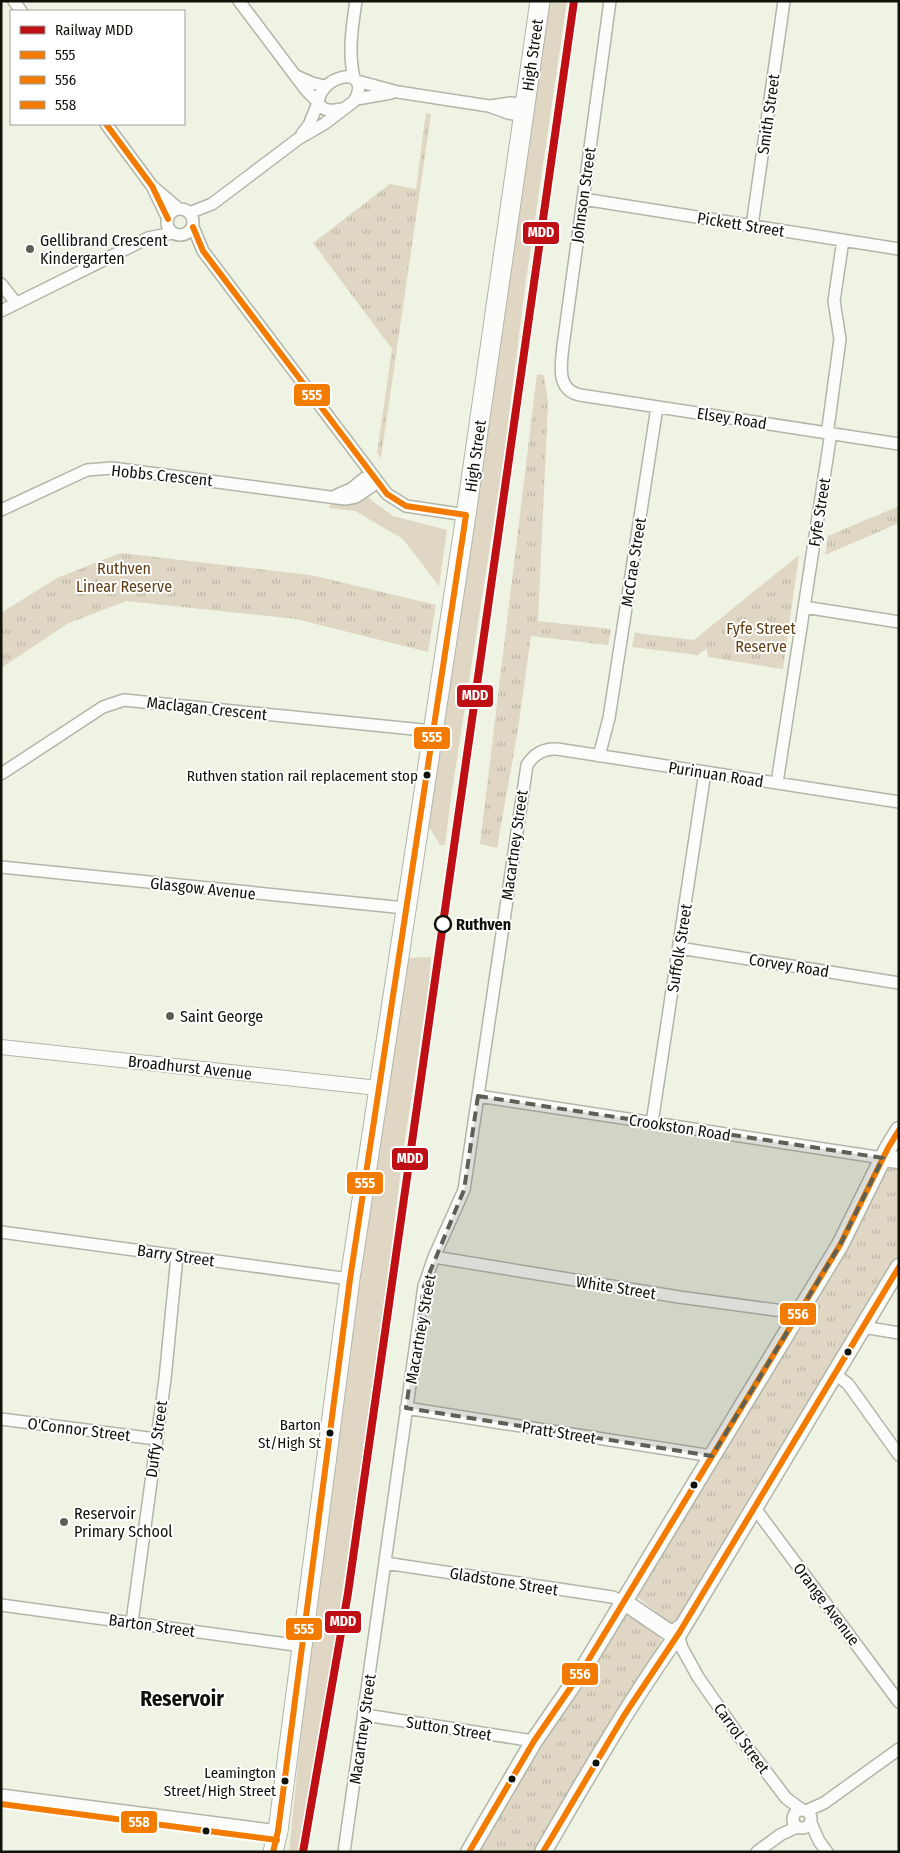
<svg xmlns="http://www.w3.org/2000/svg" width="900" height="1853" viewBox="0 0 900 1853" font-family="'Fira Sans Condensed',sans-serif">
	<style>
		.grass { fill: #dfd6c3 }
		.park { fill: url(#park-tufts) }
		.lines { fill: none; stroke-linecap: round; stroke-linejoin: round }
		.minor-casing { stroke: #b2b5a9; stroke-width: 14 }
		.tertiary-casing { stroke: #b2b5a9; stroke-width: 16 }
		.secondary-casing { stroke: #b2b5a9; stroke-width: 19 }
		.primary-casing { stroke: #b2b5a9; stroke-width: 21 }
		.minor { stroke: #fcfdfb; stroke-width: 11 }
		.tertiary { stroke: #fcfdfb; stroke-width: 14 }
		.secondary { stroke: #fcfdfb; stroke-width: 16 }
		.primary { stroke: #fcfdfb; stroke-width: 19 }
		.bus-1-casing { stroke: #fff; stroke-width: 10 }
		.bus-2-casing { stroke: #fff; stroke-width: 10 }
		.bus-3-casing { stroke: #fff; stroke-width: 10 }
		.bus-1 { stroke: #f37c00; stroke-width: 6 }
		.bus-2 { stroke: #f37c00; stroke-width: 6 }
		.bus-3 { stroke: #f37c00; stroke-width: 6 }
		.rail-1-casing { stroke: #fff; stroke-width: 11 }
		.rail-1 { stroke: #be1014; stroke-width: 8 }
		.marked { fill: #5d6155; fill-opacity: 0.2; stroke: #5d6155; stroke-width: 4; stroke-dasharray: 10 6; stroke-linejoin: round }
		.poi-dot { fill: #5d6155; stroke: #fff; stroke-width: 2 }
		.bus-dot { fill: #0f1209; stroke: #fff; stroke-width: 2 }
		.stop-dot { fill: #fff; stroke: #0f1209; stroke-width: 2.5 }
		.labels { text-anchor: middle; stroke-width: 4; stroke-linejoin: round; paint-order: stroke }
		.bus-label { font-size: 15px; fill: #0f1209; stroke: #fff; text-anchor: end }
		.street-label { font-size: 16px; fill: #0f1209; stroke: #fff }
		.poi-label { font-size: 16px; fill: #0f1209; stroke: #fff; text-anchor: start }
		.park-label { font-size: 16px; fill: #613e13; stroke: #fff }
		.stop-label { font-size: 16px; font-weight: bold; fill: #0f1209; stroke: #fff; text-anchor: start }
		.district-label { font-size: 21px; font-weight: bold; fill: #0f1209; stroke: #fff }
		.line-badge { stroke: #fff; stroke-width: 2 }
		.badge-label { font-size: 14px; text-anchor: middle; font-weight: bold; fill: #fff }
	</style>
	<defs>
		<pattern id="park-tufts" width="24" height="20" patternUnits="userSpaceOnUse" patternTransform="scale(1.25)"><rect width="24" height="20" fill="#dfd6c3"/><path d="M3 7l-1-3M5 7V3M7 7l1-3M15 17l-1-3M17 17v-4M19 17l1-3" fill="none" stroke="#beb7a6"/></pattern>
	</defs>
	<rect width="100%" height="100%" fill="#eef3e3"/>
	<path class="grass" d="M549,1H567L526,280L503,462L451,797L445,845H440L428,825L472,542Z
		M366,496L393,516L447,530L439,586L403,539L355,511L329,508L331,502Z
		M431,957L429,984L402,1159L385,1300L368,1421L340,1606L341,1607L307,1852H289L306,1683L365,1241L408,958Z"/>
	<path class="park" d="M426,113L431,114L381,458L377,453L392,349L313,243L390,184L416,189Z
		M537,374L544,375L548,402L538,621L611,629L608,645L531,636L518,729L497,848L480,844Z
		M899,506V523L825,555L828,536Z
		M121,553L311,575L436,605L428,652L296,619L126,601L67,624L1,668V613L57,578Z
		M799,555L783,669L708,657L707,648L698,655L632,647L635,633L694,640Z
		M888,1165L899,1166V1258L675,1628L660,1621L653,1609L636,1596Z
		M624,1611L656,1631L663,1644L539,1852H478Z"/>
	<g class="lines">
		<defs>
			<path id="minor" d="M14,1L21,11
				M239,1L306,90L318,102
				M610,1L563,346C561,365 556,390 580,395L899,444
				M296,76L312,83L325,86
				M354,78C348,52 352,28 356,1
				M357,81L398,92L489,106L508,113L524,116
				M357,99L391,93
				M491,106L510,103L525,104
				M106,124L152,186L179,209
				M302,134L309,125L318,103
				M154,190L168,219
				M583,199L899,249
				M167 222a13 13 0 1 1 26 0a13 13 0 1 1-26 0Z
				M189,213L212,204L298,139L324,124L353,102C356,99 357,97 358,92C364,67 322,75 318,102C323,112 332,111 341,109
				M752,226L784,1
				M193,227L203,251L387,494L406,506L466,515
				M1,284L16,303
				M1,311L148,238L172,233
				M337,495L351,489L371,473
				M1,510L87,470L112,468L345,499L356,497L378,482
				M804,607L899,622
				M599,756L609,718L657,407
				M1,774L103,707L124,700L433,731
				M777,783L830,439L828,428L840,339L834,301L843,240
				M1,867L405,908
				M679,948L899,983
				M478,1096L883,1158
				M652,1123L705,772
				M1,1232L350,1279
				M434,1257L679,1297L798,1313
				M863,1327L899,1333
				M835,1374L848,1384L899,1455
				M406,1408L712,1456
				M1,1419L156,1439
				M754,1507L899,1702
				M385,1563L612,1597L623,1601
				M1,1605L302,1646
				M132,1622L165,1379L177,1256
				M681,1630L679,1638L682,1648L698,1677L739,1736L786,1798L802,1810
				M365,1715L534,1741
				M1,1795L278,1831
				M793 1819a9 9 0 1 1 18 0a9 9 0 1 1-18 0Z
				M806,1811L824,1803L899,1749
				M811,1823L819,1841L827,1852
				M344,1852L424,1286L434,1257L464,1190L527,765C534,754 544,748 557,749L899,802
				M757,1852L780,1835L797,1827"/>
			<path id="tertiary" d="M1,1047L378,1088"/>
			<path id="secondary" d="M883,1158L899,1160
				M623,1601L667,1631L674,1633L682,1627
				M469,1852L534,1741L580,1674L840,1245L888,1148L899,1130
				M543,1852C586,1778 629,1703 679,1633L899,1267"/>
			<path id="primary" d="M273,1852L278,1831L350,1279L466,515L540,1"/>
		</defs>
		<use href="#minor" class="minor-casing"/>
		<use href="#tertiary" class="tertiary-casing"/>
		<use href="#secondary" class="secondary-casing"/>
		<use href="#primary" class="primary-casing"/>
		<use href="#minor" class="minor"/>
		<use href="#tertiary" class="tertiary"/>
		<use href="#secondary" class="secondary"/>
		<use href="#primary" class="primary"/>
		<defs>
			<path id="bus-1" d="M106,124L152,186L168,219
				M193,227L203,251L387,494L406,506L466,515
				M273,1852L278,1831L350,1279L466,515"/>
			<path id="bus-2" d="M469,1852L534,1741L580,1674L840,1245L888,1148L899,1130
				M543,1852L625,1714L679,1633L899,1267"/>
			<path id="bus-3" d="M1,1804L277,1840"/>
		</defs>
		<use href="#bus-1" class="bus-1-casing"/>
		<use href="#bus-2" class="bus-2-casing"/>
		<use href="#bus-3" class="bus-3-casing"/>
		<use href="#bus-1" class="bus-1"/>
		<use href="#bus-2" class="bus-2"/>
		<use href="#bus-3" class="bus-3"/>
		<defs>
			<path id="rail-1" d="M303,1852L348,1593L574,1"/>
		</defs>
		<use href="#rail-1" class="rail-1-casing"/>
		<use href="#rail-1" class="rail-1"/>
	</g>
	<path class="marked" d="M478,1096L883,1158L840,1245L712,1456L406,1408L424,1286L464,1190Z"/>
	<g class="poi-dot">
		<circle cx="30" cy="249" r="5"/>
		<circle cx="170" cy="1016" r="5"/>
		<circle cx="64" cy="1522" r="5"/>
	</g>
	<g class="bus-dot">
		<circle cx="427" cy="775" r="4.5"/>
		<circle cx="848" cy="1352" r="4.5"/>
		<circle cx="330" cy="1433" r="4.5"/>
		<circle cx="694" cy="1485" r="4.5"/>
		<circle cx="596" cy="1763" r="4.5"/>
		<circle cx="512" cy="1779" r="4.5"/>
		<circle cx="285" cy="1781" r="4.5"/>
		<circle cx="206" cy="1831" r="4.5"/>
	</g>
	<circle class="stop-dot" cx="443" cy="924" r="8"/>
	<g class="labels">
		<g class="bus-label">
			<text x="418" y="781">Ruthven station rail replacement stop</text>
			<text x="321" y="1430">Barton<tspan x="321" dy="18">St/High St</tspan></text>
			<text x="276" y="1778">Leamington<tspan x="276" dy="18">Street/High Street</tspan></text>
		</g>
		<g class="street-label">
			<text transform="translate(532 55) rotate(-82)" y="6">High Street</text>
			<text transform="translate(768 114) rotate(-82)" y="6">Smith Street</text>
			<text transform="translate(583 195) rotate(-82)" y="6">Johnson Street</text>
			<text transform="translate(741 224) rotate(9)" y="6">Pickett Street</text>
			<text transform="translate(732 418) rotate(9)" y="6">Elsey Road</text>
			<text transform="translate(475 456) rotate(-82)" y="6">High Street</text>
			<text transform="translate(162 475) rotate(6)" y="6">Hobbs Crescent</text>
			<text transform="translate(819 512) rotate(-81)" y="6">Fyfe Street</text>
			<text transform="translate(633 562) rotate(-81)" y="6">McCrae Street</text>
			<text transform="translate(207 708) rotate(6)" y="6">Maclagan Crescent</text>
			<text transform="translate(716 774) rotate(9)" y="6">Purinuan Road</text>
			<text transform="translate(514 845) rotate(-82)" y="6">Macartney Street</text>
			<text transform="translate(203 888) rotate(6)" y="6">Glasgow Avenue</text>
			<text transform="translate(679 948) rotate(-81)" y="6">Suffolk Street</text>
			<text transform="translate(789 965) rotate(9)" y="6">Corvey Road</text>
			<text transform="translate(190 1067) rotate(6)" y="6">Broadhurst Avenue</text>
			<text transform="translate(680 1127) rotate(9)" y="6">Crookston Road</text>
			<text transform="translate(176 1255) rotate(8)" y="6">Barry Street</text>
			<text transform="translate(616 1287) rotate(9)" y="6">White Street</text>
			<text transform="translate(420 1329) rotate(-80)" y="6">Macartney Street</text>
			<text transform="translate(79 1429) rotate(7)" y="6">O'Connor Street</text>
			<text transform="translate(559 1432) rotate(9)" y="6">Pratt Street</text>
			<text transform="translate(156 1439) rotate(-82)" y="6">Duffy Street</text>
			<text transform="translate(504 1581) rotate(9)" y="6">Gladstone Street</text>
			<text transform="translate(827 1604) rotate(53)" y="6">Orange Avenue</text>
			<text transform="translate(152 1625) rotate(8)" y="6">Barton Street</text>
			<text transform="translate(449 1728) rotate(9)" y="6">Sutton Street</text>
			<text transform="translate(362 1729) rotate(-82)" y="6">Macartney Street</text>
			<text transform="translate(742 1738) rotate(54)" y="6">Carrol Street</text>
		</g>
		<g class="poi-label">
			<text x="40" y="246">Gellibrand Crescent<tspan x="40" dy="18">Kindergarten</tspan></text>
			<text x="180" y="1022">Saint George</text>
			<text x="74" y="1519">Reservoir<tspan x="74" dy="18">Primary School</tspan></text>
		</g>
		<g class="park-label">
			<text x="124" y="574">Ruthven<tspan x="124" dy="18">Linear Reserve</tspan></text>
			<text x="761" y="634">Fyfe Street<tspan x="761" dy="18">Reserve</tspan></text>
		</g>
		<g class="stop-label">
			<text x="456" y="930">Ruthven</text>
		</g>
		<g class="district-label">
			<text x="182" y="1706">Reservoir</text>
		</g>
	</g>
	<g class="line-badge">
		<rect x="522" y="221" width="38" height="24" rx="5" fill="#be1014"/>
		<rect x="293" y="383" width="38" height="24" rx="5" fill="#f37c00"/>
		<rect x="456" y="684" width="38" height="24" rx="5" fill="#be1014"/>
		<rect x="413" y="726" width="38" height="24" rx="5" fill="#f37c00"/>
		<rect x="391" y="1147" width="38" height="24" rx="5" fill="#be1014"/>
		<rect x="346" y="1171" width="38" height="24" rx="5" fill="#f37c00"/>
		<rect x="779" y="1302" width="38" height="24" rx="5" fill="#f37c00"/>
		<rect x="324" y="1610" width="38" height="24" rx="5" fill="#be1014"/>
		<rect x="285" y="1617" width="38" height="24" rx="5" fill="#f37c00"/>
		<rect x="561" y="1662" width="38" height="24" rx="5" fill="#f37c00"/>
		<rect x="120" y="1810" width="38" height="24" rx="5" fill="#f37c00"/>
	</g>
	<g class="badge-label">
		<text x="541" y="237">MDD</text>
		<text x="312" y="400">555</text>
		<text x="475" y="700">MDD</text>
		<text x="432" y="742">555</text>
		<text x="410" y="1163">MDD</text>
		<text x="365" y="1188">555</text>
		<text x="798" y="1319">556</text>
		<text x="343" y="1626">MDD</text>
		<text x="304" y="1634">555</text>
		<text x="580" y="1679">556</text>
		<text x="139" y="1827">558</text>
	</g>
	<rect width="900" height="1853" fill="none" stroke="#0f1209" stroke-width="5"/>
	<rect x="10" y="10" width="175" height="115" fill="#ffffff" stroke="#9fa09d"/>
	<rect x="20" y="26" width="25" height="8" fill="#be1014" stroke="#9fa09d"/>
	<text x="55" y="35" font-size="15" fill="#0f1209">Railway MDD</text>
	<rect x="20" y="51" width="25" height="8" fill="#f37c00" stroke="#9fa09d"/>
	<text x="55" y="60" font-size="15" fill="#0f1209">555</text>
	<rect x="20" y="76" width="25" height="8" fill="#f37c00" stroke="#9fa09d"/>
	<text x="55" y="85" font-size="15" fill="#0f1209">556</text>
	<rect x="20" y="101" width="25" height="8" fill="#f37c00" stroke="#9fa09d"/>
	<text x="55" y="110" font-size="15" fill="#0f1209">558</text>
</svg>
